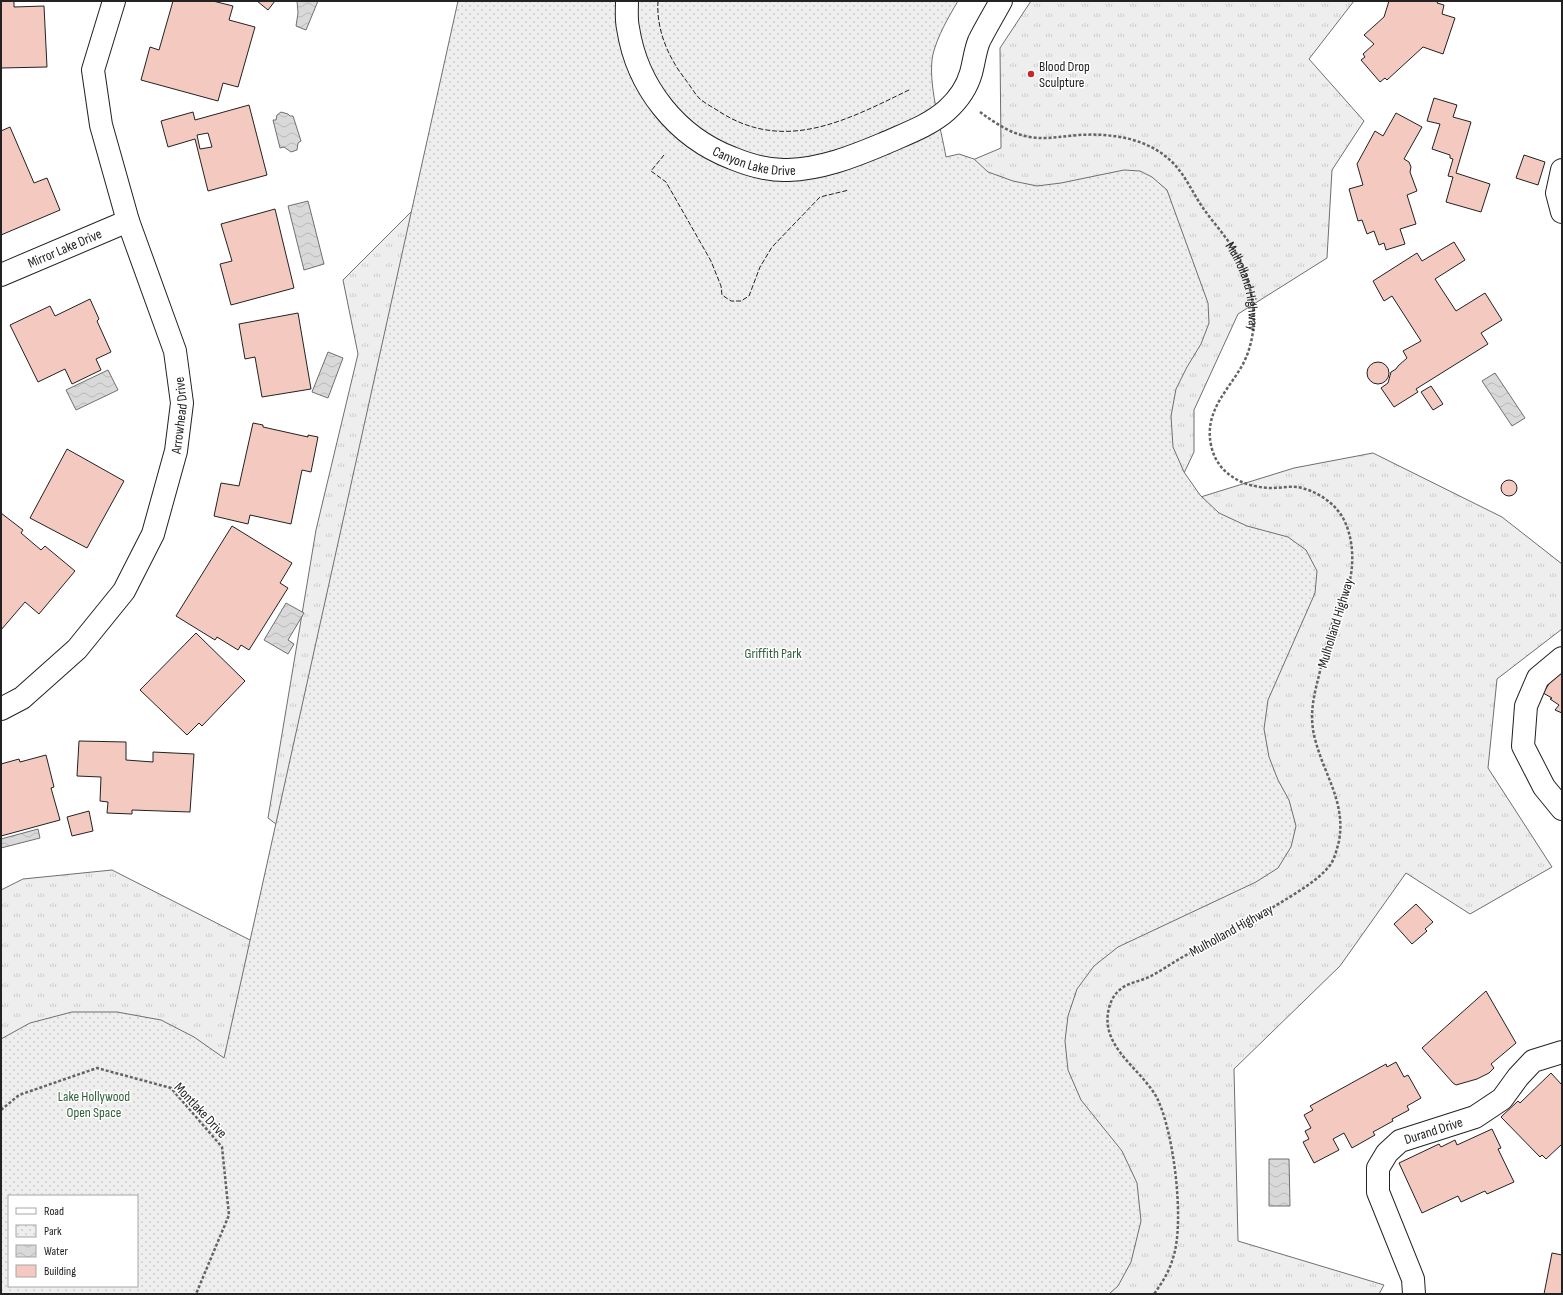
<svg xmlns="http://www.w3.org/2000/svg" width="1563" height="1295" viewBox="0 0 1563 1295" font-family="'Sofia Sans Condensed',sans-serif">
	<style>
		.grass { fill: url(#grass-tufts); stroke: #6f6f6f }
		.park { fill: url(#park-dots); stroke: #6f6f6f; fill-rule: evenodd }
		.water { fill: url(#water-waves); stroke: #6f6f6f }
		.building { fill: #f3c9c0; stroke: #222; fill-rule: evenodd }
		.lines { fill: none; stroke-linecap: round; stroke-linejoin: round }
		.minor-casing { stroke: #222; stroke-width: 24 }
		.path { stroke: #646464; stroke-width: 2.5; stroke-dasharray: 3 2; stroke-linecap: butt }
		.minor { stroke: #fff; stroke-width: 22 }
		.fence { stroke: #222; stroke-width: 1; stroke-dasharray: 5 2; stroke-linecap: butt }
		.poi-dot { fill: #c62828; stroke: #fff; stroke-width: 1.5 }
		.labels { text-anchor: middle; stroke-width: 3; stroke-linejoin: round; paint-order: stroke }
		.poi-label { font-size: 14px; fill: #222; stroke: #fff; text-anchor: start }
		.street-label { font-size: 14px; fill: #222; stroke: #fff }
		.park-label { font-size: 14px; fill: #2f5e38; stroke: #fff }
	</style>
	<defs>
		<pattern id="grass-tufts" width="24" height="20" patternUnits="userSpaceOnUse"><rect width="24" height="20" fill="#eee"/><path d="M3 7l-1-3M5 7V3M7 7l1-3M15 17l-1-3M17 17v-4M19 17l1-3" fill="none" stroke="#ccc"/></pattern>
		<pattern id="park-dots" width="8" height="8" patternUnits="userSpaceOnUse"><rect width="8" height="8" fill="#eee"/><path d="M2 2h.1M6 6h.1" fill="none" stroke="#ccc" stroke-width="1.8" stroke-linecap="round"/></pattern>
		<pattern id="water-waves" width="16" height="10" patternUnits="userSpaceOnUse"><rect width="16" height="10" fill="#d9d9d9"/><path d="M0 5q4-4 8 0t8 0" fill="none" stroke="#bababa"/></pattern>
	</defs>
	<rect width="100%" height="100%" fill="#fff"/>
	<path class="grass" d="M1031,1H1354L1309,59L1364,121L1332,170L1327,258L1238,314L1194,410V452L1175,492L1191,500L1294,468L1373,453L1502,517L1562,564V629L1497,679L1488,768L1552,867L1470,914L1406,873L1340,966L1234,1069L1238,1241L1384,1285L1379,1294H214L137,1196H9V1286L1,1294V890L23,879L112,870L250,940L280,895L289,834L268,818L316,530L358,354L343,280L459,164L904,189L1001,148L1000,48Z"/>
	<path class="park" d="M458,1H958C948,18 938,35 933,54C927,81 941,128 946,157L959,154L974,159L988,172L1013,181L1037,186L1061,183L1124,170L1140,171L1152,177L1167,190L1208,303L1209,323L1201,344L1187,367L1176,389L1171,416L1173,447L1184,472L1200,495L1219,513L1247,526L1288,537L1306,550L1317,571L1315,593L1268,700L1264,729L1269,757L1278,780L1289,800L1296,826L1291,847L1278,868L1256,882L1118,947L1094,966L1077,989L1068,1016L1065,1041L1068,1070L1081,1100L1122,1151L1137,1183L1141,1221L1131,1262L1118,1286L1109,1294H1V1039L30,1023L72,1012H117L161,1020L194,1037L224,1058ZM9,1196H137V1286H9Z"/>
	<path class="water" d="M297,1H318L306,30L296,26L298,13Z
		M281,112L288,114L290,116H293L301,141L298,143L297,150L291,152L284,147L280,148L273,120H276L277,115Z
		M308,201L324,264L304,270L288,206Z
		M328,352L343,358L328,398L312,392Z
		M108,370L118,390L76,410L66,390Z
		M1495,373L1525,418L1512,426L1482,381Z
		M286,603L304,613L288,640L294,644L288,654L264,640Z
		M38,829L40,838L1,848V839Z
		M1269,1159H1289L1290,1206H1269Z"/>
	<path class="building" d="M1,1H14V7L44,6L47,67L1,68Z
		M173,1H213L233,6L229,20L255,27L238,87L223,83L218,101L141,80L150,47L159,50Z
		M257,1H275L268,10Z
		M1389,1H1438L1437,3L1444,5L1442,14L1455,18L1443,54L1423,47L1387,80L1385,78L1380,82L1361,60L1365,57L1363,54L1374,44L1364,35L1384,17Z
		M1434,98L1457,105L1453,117L1471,122L1456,173L1490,184L1481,212L1446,202L1453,177L1448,176L1453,159L1450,158V155L1432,149L1440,124L1427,121Z
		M249,105L267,175L208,191L195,139L168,147L161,121L193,112L195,120ZM208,133L212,147L200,149L197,135Z
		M1396,113L1422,127L1404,159L1409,162L1411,167L1410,172L1417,191L1407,195L1416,224L1400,229L1405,244L1386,250L1384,243L1379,245L1374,231L1367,234L1362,220L1358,221L1349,189L1363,185L1357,164L1375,131L1383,136Z
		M10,127L34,183L47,178L60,210L1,235V131Z
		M1524,155L1545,162L1538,185L1516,178Z
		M275,209L294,288L231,305L220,264L232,261L221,224Z
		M1454,242L1465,260L1435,279L1456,311L1485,293L1502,320L1481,333L1488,344L1416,389L1418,392L1394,407L1381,388L1388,383L1391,372L1396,369L1398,366L1407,358L1403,351L1421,341L1392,296L1384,301L1373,281L1417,253L1422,261Z
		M90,299L99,319L97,321L111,352L96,359L101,370L72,384L65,369L38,382L10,325L50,306L55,316Z
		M298,313L311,389L262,397L255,357L245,359L239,324Z
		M1367 373a11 11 0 1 1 22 0a11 11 0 1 1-22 0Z
		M1431,386L1443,404L1433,410L1421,392Z
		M253,423L263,425V427L308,437V435L318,437L311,472L302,470L291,524L250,515L248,524L214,516L221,483L239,486Z
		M67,449L124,481L87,548L30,518Z
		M1501 488a8 8 0 1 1 16 0a8 8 0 1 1-16 0Z
		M1,513L23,530L21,533L41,550L45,546L75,571L39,614L25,602L1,630Z
		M232,526L292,563L280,583L288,588L249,650L241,645L238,650L217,637L215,640L176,616Z
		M196,633L245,681L202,726L199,723L187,735L140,690Z
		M1560,667L1562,669V713L1555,710L1559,705L1550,699L1552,698L1543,693Z
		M79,741L126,742V760L153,762V752L194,754L190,812L132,810V814L107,813L108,802L100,801L101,777L77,776Z
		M46,755L54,787L51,788L60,820L1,836V764L19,759L20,762Z
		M89,811L93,831L72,836L67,817Z
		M1416,904L1433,922L1425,929L1427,931L1412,944L1394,924Z
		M1486,991L1516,1043L1491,1064L1494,1068L1489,1073L1477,1079L1456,1085L1453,1083L1422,1048Z
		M1396,1062L1404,1077L1408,1075L1421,1098L1407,1106L1409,1110L1392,1119L1393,1121L1373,1132L1375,1135L1352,1148L1344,1133L1333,1139L1339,1150L1314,1163L1303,1142L1309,1139L1305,1131L1311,1128L1304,1115L1313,1110L1310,1106L1386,1064L1387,1067Z
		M1551,1073L1562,1085V1144L1546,1159L1542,1155L1540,1157L1501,1117L1518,1101L1520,1103Z
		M1492,1129L1501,1148L1498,1149L1514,1182L1487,1194L1485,1191L1461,1202L1458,1196L1422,1213L1399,1163L1439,1144L1441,1147L1455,1140L1457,1145Z
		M1552,1253L1562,1255V1294H1544Z"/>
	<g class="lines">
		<defs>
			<g id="minor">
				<path id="s2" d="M627,1C627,10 626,19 628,28C637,87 677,137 732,158C749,165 769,171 788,170C821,169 852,157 883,144C905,134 929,126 947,110C958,100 967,87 971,73C974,62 975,51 979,41C986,27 994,14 1001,1"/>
				<path d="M1562,170L1557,193L1562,212"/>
				<path id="s3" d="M1,275L128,221"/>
				<path d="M1562,658L1538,678L1526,706L1523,746L1544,787L1562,809"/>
				<path id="s4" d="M1,709L22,698L77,649L124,591L153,534L176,451L182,403L175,351L128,221L101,125L93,70L114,1"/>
				<path id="s5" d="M1414,1294L1413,1279L1378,1192V1168L1387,1153L1400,1141L1475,1117L1502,1099L1518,1077L1533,1061L1562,1052"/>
			</g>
		</defs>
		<use href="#minor" class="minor-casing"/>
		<g class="path">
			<path id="s1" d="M980,112C995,123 1011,134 1030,137C1047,140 1062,136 1079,135C1111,133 1147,138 1171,161C1185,174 1192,192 1203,208C1212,221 1224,234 1232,247C1254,282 1262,327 1243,364C1228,391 1204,411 1211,445C1217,475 1245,488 1273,488C1281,488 1289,486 1297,487C1315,490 1334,502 1343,518C1354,538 1355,568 1347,590C1343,602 1335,614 1331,627C1327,640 1324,653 1321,667C1315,692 1308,713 1315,739C1324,775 1346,802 1339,841C1337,849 1335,857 1331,864C1321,877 1307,886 1293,895C1261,915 1228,933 1194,951C1179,958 1166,968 1151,976C1142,981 1130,982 1122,988C1115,993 1111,1000 1109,1008C1099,1047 1141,1068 1157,1098C1174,1132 1185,1223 1173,1258C1169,1272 1162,1283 1154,1294"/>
			<path d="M1,1110L19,1095L97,1068L171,1088L222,1147L229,1215L196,1294"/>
		</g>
		<use href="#minor" class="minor"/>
		<path class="fence" d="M658,1C656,29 668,57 685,79C690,85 694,93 700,99C706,104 714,108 720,112C786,154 849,119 911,89
			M664,155L651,171L666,182L711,261L721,286L722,295L731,301H741L749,296L760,267L772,247L820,197L849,190"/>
	</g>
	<circle class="poi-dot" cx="1031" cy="74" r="4"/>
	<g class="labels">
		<g class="poi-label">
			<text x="1039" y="71">Blood Drop<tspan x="1039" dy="16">Sculpture</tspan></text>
		</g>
		<g class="street-label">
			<text dy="5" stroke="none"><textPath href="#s2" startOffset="224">Canyon Lake Drive</textPath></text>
			<text dy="5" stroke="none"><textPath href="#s3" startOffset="69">Mirror Lake Drive</textPath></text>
			<text dy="5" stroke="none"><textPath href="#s1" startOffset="351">Mulholland Highway</textPath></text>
			<text dy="5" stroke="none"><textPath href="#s4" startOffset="358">Arrowhead Drive</textPath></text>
			<text transform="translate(1335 623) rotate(-73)" y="5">Mulholland Highway</text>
			<text transform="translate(1231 930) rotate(-29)" y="5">Mulholland Highway</text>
			<text transform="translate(201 1110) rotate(47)" y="5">Montlake Drive</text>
			<text dy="5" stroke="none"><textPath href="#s5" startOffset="203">Durand Drive</textPath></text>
		</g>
		<g class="park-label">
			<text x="773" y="658">Griffith Park</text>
			<text x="94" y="1101">Lake Hollywood<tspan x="94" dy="16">Open Space</tspan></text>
		</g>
	</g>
	<rect width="1563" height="1295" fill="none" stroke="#222222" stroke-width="4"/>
	<rect x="8" y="1195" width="130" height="92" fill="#ffffff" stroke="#a7a7a7"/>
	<rect x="16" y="1208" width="20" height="6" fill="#ffffff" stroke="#a7a7a7"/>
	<text x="44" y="1215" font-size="12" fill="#222222">Road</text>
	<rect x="16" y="1225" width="20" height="12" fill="url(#park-dots)" stroke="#a7a7a7"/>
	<text x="44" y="1235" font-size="12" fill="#222222">Park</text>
	<rect x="16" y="1245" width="20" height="12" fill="url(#water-waves)" stroke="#a7a7a7"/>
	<text x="44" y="1255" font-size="12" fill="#222222">Water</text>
	<rect x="16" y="1265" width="20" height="12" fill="#f3c9c0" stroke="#a7a7a7"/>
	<text x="44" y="1275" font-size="12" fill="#222222">Building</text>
</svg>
